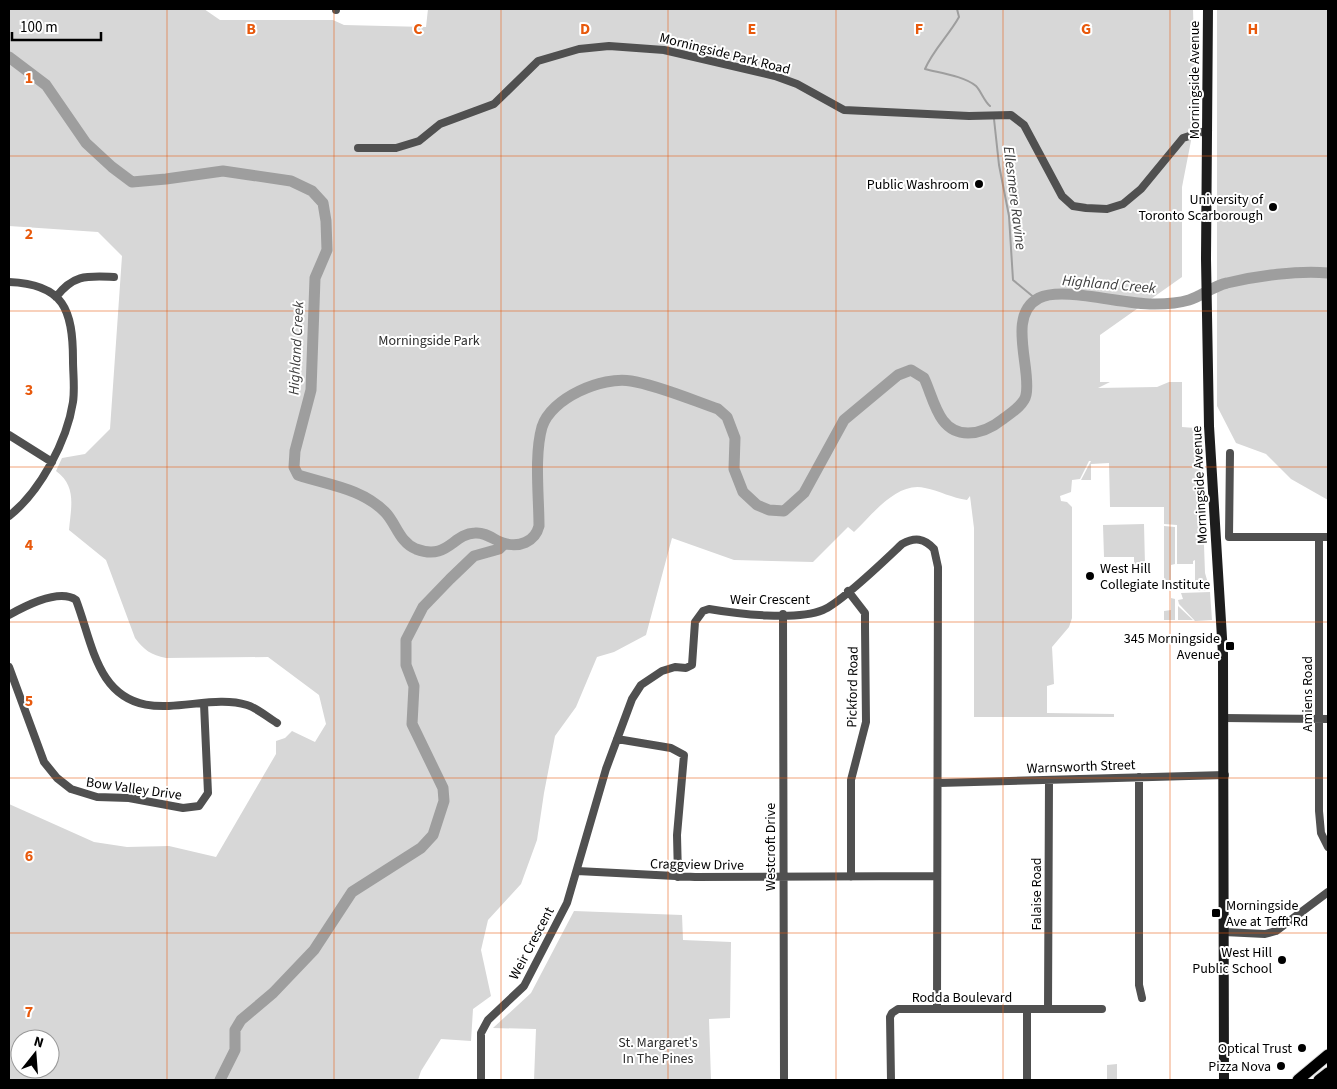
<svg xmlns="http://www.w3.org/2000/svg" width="1337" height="1089" viewBox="0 0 1337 1089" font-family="'Source Sans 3',sans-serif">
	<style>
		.green { fill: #d7d7d7; fill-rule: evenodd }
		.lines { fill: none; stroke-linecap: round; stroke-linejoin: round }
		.stream { stroke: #9e9e9e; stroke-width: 2 }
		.river { stroke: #9e9e9e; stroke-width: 11 }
		.primary-casing { stroke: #dbdbdb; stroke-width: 13 }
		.street { stroke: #505050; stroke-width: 8 }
		.secondary { stroke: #1d1d1d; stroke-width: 10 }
		.primary { stroke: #000; stroke-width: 11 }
		.grid { fill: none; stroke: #e8590c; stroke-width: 1; stroke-opacity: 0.55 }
		.poi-dot { fill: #000; stroke: #fff; stroke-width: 2 }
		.labels { text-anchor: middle; stroke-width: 4; stroke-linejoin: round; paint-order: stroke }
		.street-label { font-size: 14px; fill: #000; stroke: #fff }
		.poi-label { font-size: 14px; fill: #000; stroke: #fff; text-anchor: end }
		.park-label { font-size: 14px; fill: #2e2e2e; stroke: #fff }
		.water-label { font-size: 15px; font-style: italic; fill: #3f3f3f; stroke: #fff }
		.grid-label { font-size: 16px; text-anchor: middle; font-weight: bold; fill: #e8590c; stroke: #fff; stroke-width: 4; stroke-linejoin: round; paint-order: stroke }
	</style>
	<rect width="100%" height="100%" fill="#fff"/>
	<path class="green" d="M9,9H204L220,20H333L344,25L426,27L428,9H1193L1196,115L1182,187V277L1100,335V382H1110L1098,388L1157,387L1169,382H1182V427L1195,428L1200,431L1205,573L1210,590L1195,591V560L1193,561V564H1177V525L1164,524V507H1110L1109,463L1091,464V480H1081L1091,461H1089L1080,479L1072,480L1071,492L1060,496L1061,501L1067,502L1072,507V618L1069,627L1052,647L1054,684L1047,686V713L1114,714V717H974V528L970,496L967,500C952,498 940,491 925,488C897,481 872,515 854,532L848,527L813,562L734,560L672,538L646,635L614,652L597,657L576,707L555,736L544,793L537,840L521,884L488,920L481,950L491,996L473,1009L471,1041L441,1039L421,1071L418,1080H9V804L94,842L127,847L169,846L216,857L276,754V741L285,738L292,731L315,742L326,724L319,695L268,657L166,658C151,655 144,650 135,638L106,560L69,530C71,507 77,486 56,471L62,458L85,454L110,429L122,256L98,232L9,226ZM20,1039H50V1069H20Z
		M1217,9H1328V500L1291,479L1266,454L1236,443L1217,406Z
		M1144,524L1145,565H1134V557H1104L1103,525Z
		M1164,526L1175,527V564L1171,565V580L1164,581Z
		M1210,592L1212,620L1195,621L1179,604L1178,600L1183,599L1181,593Z
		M1171,598L1175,599V620H1164V611L1171,610Z
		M1178,606L1193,620H1178Z
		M574,911L682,915L683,940L731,942L730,1018L709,1019L711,1080H534L536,1029L493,1028L531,993Z
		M1117,1064V1080H1107V1065Z"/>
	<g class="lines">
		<path class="stream" d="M957,9L959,17C949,35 933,50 925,69C940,73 964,76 976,86C981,91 984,101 990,106
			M994,119L999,165L1009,216L1013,280L1036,299"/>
		<path class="river" d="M9,57L46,85L86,143L112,167L132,182L166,179L223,171L291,181L312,191L323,203L326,221L327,250L315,278L311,390L295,451L294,467L298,475C328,485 361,488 385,512C396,523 399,542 416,549C448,561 452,534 475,533C486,532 494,540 503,543C519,548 535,542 539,526C539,497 534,455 542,427C551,398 602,376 631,381C657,385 692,400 718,409L727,417L735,438L734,469L743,492L757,505L769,510L784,511L804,493L844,420L898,375L911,370L924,378C934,399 938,433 968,433C981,433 993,427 1003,419C1011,413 1024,405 1026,395C1032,369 1006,315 1039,298C1063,286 1123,305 1155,304C1165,304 1179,303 1189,300C1202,296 1213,286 1227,283C1256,276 1299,270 1328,273
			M220,1080L235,1050V1030L241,1020L273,993L314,950L352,892L421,848L433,835L444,801L443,788L412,724L414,686L406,665V640L423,607L450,579L474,556L499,549L504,544"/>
		<defs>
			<path id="primary" d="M1298,1080L1328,1055
				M1319,1080L1328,1073"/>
		</defs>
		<use href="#primary" class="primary-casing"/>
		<path class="street" d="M336,9V10
			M358,148H396L419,141L440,124L494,104L538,61L579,49L609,46L664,50L775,76L797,84L844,110L969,116L1011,115L1024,125L1062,196L1073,206L1086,208L1107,209L1123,204L1141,189L1183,138L1208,130
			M9,282C64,284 73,310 73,360C73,374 75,388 73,402C67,441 40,492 9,516
			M56,297C74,274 87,276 114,277
			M9,435L52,462
			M1230,453L1229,537H1328
			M1319,538V811L1321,833L1328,847
			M848,591L865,613V627L866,722L851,780V877
			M783,614L784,1080
			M9,615C25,606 59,588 76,600C86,626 91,655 106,678C141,730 202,691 247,705C257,708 267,717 277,723
			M9,667L44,762L57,778L71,789L97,797L129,798L183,808L199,806L208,793L204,704
			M1223,718L1328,719
			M617,739L671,748L684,755L677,835L678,877
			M1139,777V985L1142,998
			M939,783L1225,775
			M577,871L695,877L937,876
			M1224,932L1265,934L1276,931L1328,892
			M1048,1009L1049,780
			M1027,1010V1080
			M481,1080V1033L488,1020L524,986L567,903L606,769L632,699L641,685L662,671L675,667L686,668L692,665L695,622L703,611L709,609C738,614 796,621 823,610C842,602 885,560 902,544C915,537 924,538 934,549L938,567L937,1009
			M891,1080L890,1017L892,1013L898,1009H1102"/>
		<path class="secondary" d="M1208,9L1206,259L1209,426L1223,654L1224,1080"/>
		<use href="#primary" class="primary"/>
	</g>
	<path class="grid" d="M167,9V1080M334,9V1080M501,9V1080M668,9V1080M836,9V1080M1003,9V1080M1170,9V1080M9,156H1328M9,311H1328M9,467H1328M9,622H1328M9,778H1328M9,933H1328"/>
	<g class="poi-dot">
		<circle cx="979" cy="184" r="5"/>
		<circle cx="1273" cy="207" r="5"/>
		<circle cx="1090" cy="576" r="5"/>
		<rect x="1225" y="641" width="10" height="10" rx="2.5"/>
		<rect x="1211" y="908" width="10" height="10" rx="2.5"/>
		<circle cx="1282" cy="960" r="5"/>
		<circle cx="1302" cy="1048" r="5"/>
		<circle cx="1281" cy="1066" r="5"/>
	</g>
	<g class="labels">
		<g class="street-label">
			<text transform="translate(725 53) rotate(14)" y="5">Morningside Park Road</text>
			<text transform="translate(1194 80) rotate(-90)" y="5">Morningside Avenue</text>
			<text transform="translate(1199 485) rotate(-93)" y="5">Morningside Avenue</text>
			<text x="770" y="604">Weir Crescent</text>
			<text transform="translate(852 687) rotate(-89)" y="5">Pickford Road</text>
			<text transform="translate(1307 694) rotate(-90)" y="5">Amiens Road</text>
			<text transform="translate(1081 766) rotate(-2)" y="5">Warnsworth Street</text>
			<text transform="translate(134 788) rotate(8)" y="5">Bow Valley Drive</text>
			<text transform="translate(770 847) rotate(-90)" y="5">Westcroft Drive</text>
			<text transform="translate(697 864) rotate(1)" y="5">Craggview Drive</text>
			<text transform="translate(1036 894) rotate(-90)" y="5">Falaise Road</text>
			<text transform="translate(531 943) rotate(-62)" y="5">Weir Crescent</text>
			<text x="962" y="1002">Rodda Boulevard</text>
		</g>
		<g class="poi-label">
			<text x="969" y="189">Public Washroom</text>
			<text x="1263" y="204">University of<tspan x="1263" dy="16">Toronto Scarborough</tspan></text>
			<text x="1100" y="573" text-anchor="start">West Hill<tspan x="1100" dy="16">Collegiate Institute</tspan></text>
			<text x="1220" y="643">345 Morningside<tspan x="1220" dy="16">Avenue</tspan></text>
			<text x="1226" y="910" text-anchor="start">Morningside<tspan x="1226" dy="16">Ave at Tefft Rd</tspan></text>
			<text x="1272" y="957">West Hill<tspan x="1272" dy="16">Public School</tspan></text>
			<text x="1292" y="1053">Optical Trust</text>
			<text x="1271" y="1071">Pizza Nova</text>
		</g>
		<g class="park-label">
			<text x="429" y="345">Morningside Park</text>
			<text x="658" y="1047">St. Margaret's<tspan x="658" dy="16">In The Pines</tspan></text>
		</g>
		<g class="water-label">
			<text transform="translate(1015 198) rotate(83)" y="5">Ellesmere Ravine</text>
			<text transform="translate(1109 284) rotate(5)" y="5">Highland Creek</text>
			<text transform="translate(296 348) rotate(-87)" y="5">Highland Creek</text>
		</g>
	</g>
	<g class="grid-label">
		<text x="251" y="34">B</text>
		<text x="418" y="34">C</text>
		<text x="585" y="34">D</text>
		<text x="752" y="34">E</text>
		<text x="919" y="34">F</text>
		<text x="1086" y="34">G</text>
		<text x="1253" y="34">H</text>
		<text x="29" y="83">1</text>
		<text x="29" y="239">2</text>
		<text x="29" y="395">3</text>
		<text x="29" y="550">4</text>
		<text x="29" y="706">5</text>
		<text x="29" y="861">6</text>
		<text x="29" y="1017">7</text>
	</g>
	<rect width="1337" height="1089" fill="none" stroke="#000000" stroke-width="20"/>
	<g transform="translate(35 1054) rotate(17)"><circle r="24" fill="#ffffff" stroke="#999999"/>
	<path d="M0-4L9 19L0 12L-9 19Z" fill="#000000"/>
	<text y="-8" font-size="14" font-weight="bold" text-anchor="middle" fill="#000000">N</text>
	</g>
	<path d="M12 32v8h89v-8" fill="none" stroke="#000000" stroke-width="2.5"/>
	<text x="20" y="32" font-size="15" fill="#000000" stroke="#ffffff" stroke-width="4" paint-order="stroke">100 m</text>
</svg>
